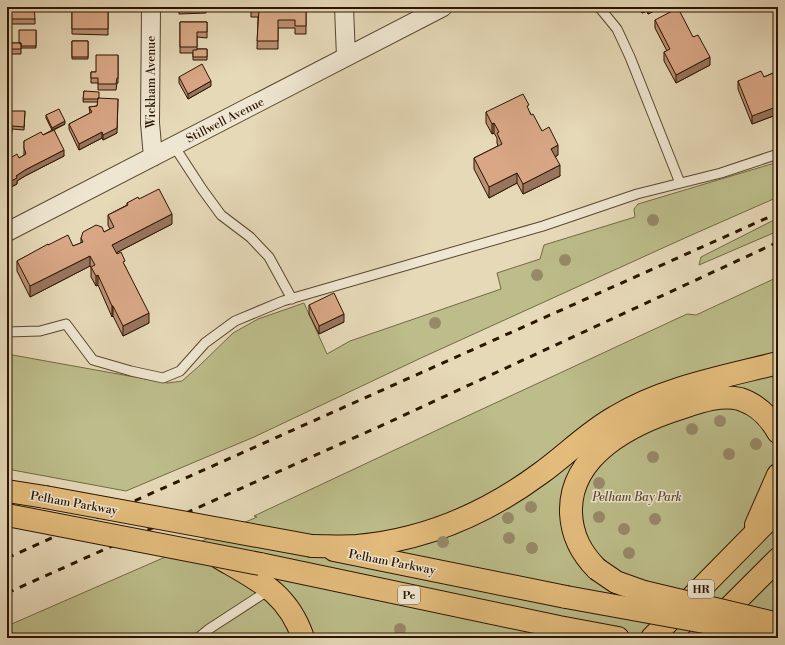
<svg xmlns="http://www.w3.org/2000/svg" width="785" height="645" viewBox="0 0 785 645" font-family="'Libre Bodoni',serif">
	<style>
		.green { fill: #bcbd8a; stroke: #746945 }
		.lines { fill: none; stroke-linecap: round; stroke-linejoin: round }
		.lane-casing { stroke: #5a462e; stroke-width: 11 }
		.street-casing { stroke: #5a462e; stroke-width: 20 }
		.primary-casing { stroke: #2c1500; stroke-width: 24 }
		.highway-casing { stroke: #2c1500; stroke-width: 24 }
		.lane { stroke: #efe6d1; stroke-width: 9 }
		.street { stroke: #efe6d1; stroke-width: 18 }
		.primary { stroke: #e3bc7c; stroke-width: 22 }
		.highway { stroke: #e3bc7c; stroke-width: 22 }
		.rail { stroke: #2c1500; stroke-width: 3; stroke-dasharray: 7 7; stroke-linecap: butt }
		.primary-bridge-casing { stroke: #2c1500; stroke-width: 24; stroke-linecap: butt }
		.highway-bridge-casing { stroke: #2c1500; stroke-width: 24; stroke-linecap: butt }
		.primary-bridge { stroke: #e3bc7c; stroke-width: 22 }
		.highway-bridge { stroke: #e3bc7c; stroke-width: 22 }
		.tree { fill: #978969 }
		.wall { fill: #bb9073; stroke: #2c1500 }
		.shaded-wall { fill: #98755e; stroke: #2c1500 }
		.building { fill: #d9a786; stroke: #2c1500 }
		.labels { text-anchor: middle; stroke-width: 3; stroke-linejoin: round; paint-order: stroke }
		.shield { fill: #efe6d1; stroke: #66543f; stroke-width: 1 }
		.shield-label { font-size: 11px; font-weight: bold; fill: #2c1500 }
		.street-label { font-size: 12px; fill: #2c1500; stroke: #efe6d1 }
		.park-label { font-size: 12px; font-style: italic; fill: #574729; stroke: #efe6d1 }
	</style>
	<rect width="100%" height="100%" fill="#e6d9b8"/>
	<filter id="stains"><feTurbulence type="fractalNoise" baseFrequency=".005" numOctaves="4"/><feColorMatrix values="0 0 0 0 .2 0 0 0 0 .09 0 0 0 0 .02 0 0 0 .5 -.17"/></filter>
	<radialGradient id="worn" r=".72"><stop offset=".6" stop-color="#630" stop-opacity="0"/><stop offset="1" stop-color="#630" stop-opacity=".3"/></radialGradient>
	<path class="green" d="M778,162V197L687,237L421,358L254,437L126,491L7,469V354L168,383L182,381L198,367L233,333L258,319L304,303L327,354L350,341L501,289L497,273L540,259L544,245L635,217L634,209L638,204Z
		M778,218V231L699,265L701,257Z
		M778,277V638H7V626L257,517L254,516L448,425L687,314L696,315Z"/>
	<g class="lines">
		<defs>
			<path id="lane" d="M599,7L617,29L630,57L680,183
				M174,146L202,189L221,215L250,237L269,257L292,299
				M7,332L40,331L66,324L93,360L131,371L163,378L180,371L205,343L235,321L283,301L543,226L637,194L721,173L778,154
				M198,638L209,629L269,590"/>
			<path id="street" d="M151,7L150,123L153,157
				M344,7L346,57
				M7,232L443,7"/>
			<path id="primary" d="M7,491L45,497
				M334,550L566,597
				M260,564L559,627L618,638"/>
			<path id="highway" d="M756,525L778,475
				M312,546C327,546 342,547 357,546C424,540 487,513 541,473C566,455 588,432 615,417C665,387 723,377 778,363
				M220,558C258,580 288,593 303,638
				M597,569C581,553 572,536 571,513C569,454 633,423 681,408C699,402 721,394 740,399C758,405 769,416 778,432
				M652,638L778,510
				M699,638L778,559"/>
		</defs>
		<use href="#lane" class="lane-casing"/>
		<use href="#street" class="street-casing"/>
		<use href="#primary" class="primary-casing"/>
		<use href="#highway" class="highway-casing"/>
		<use href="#lane" class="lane"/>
		<use href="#street" class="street"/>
		<use href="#primary" class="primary"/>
		<use href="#highway" class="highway"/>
		<path class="rail" d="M7,558L778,213
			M7,593L385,424L778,242"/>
		<defs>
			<path id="primary-bridge" d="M45,497L312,546
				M7,515L260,564
				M566,597L715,624L771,628"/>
			<path id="highway-bridge" d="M597,569L616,582L644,592L778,624"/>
		</defs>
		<use href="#primary-bridge" class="primary-bridge-casing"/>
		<use href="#highway-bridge" class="highway-bridge-casing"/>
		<use href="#primary-bridge" class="primary-bridge"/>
		<use href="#highway-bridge" class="highway-bridge"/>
	</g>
	<g class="tree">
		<circle cx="653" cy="220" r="6"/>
		<circle cx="565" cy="260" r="6"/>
		<circle cx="537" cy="275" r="6"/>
		<circle cx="435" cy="323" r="6"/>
		<circle cx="720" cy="421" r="6"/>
		<circle cx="692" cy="429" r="6"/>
		<circle cx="756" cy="444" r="6"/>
		<circle cx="729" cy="454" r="6"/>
		<circle cx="653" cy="457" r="6"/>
		<circle cx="599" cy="483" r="6"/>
		<circle cx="531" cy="507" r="6"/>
		<circle cx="599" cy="517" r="6"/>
		<circle cx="508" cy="518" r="6"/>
		<circle cx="655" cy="519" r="6"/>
		<circle cx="624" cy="529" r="6"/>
		<circle cx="509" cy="538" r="6"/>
		<circle cx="443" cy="542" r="6"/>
		<circle cx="532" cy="548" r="6"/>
		<circle cx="629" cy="553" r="6"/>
		<circle cx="400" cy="629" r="6"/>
	</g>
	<path class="wall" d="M7,7L35,19V24H10V31H7Z
		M72,7H108V35L72,34Z
		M179,7H206V13L179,14Z
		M251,7L306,9V34H295V28H278V49H257L258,17H251Z
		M638,7H662L648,14L647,11L642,13Z
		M655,20L693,37L710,65L676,83L664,61V52L667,51L655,28Z
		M180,22H207V38L197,37V49H207V60H193V53H180Z
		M36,30V48H21V54H10V71H7V43H19Z
		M72,41H88V59H72Z
		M118,55V83H117L116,90H98V83H91V72H96Z
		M778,71V107L776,108V115L752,124L738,89V81L764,77Z
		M179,77L211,86L188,99L179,83Z
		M84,91L99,98L117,133L103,140L102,138L79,150L69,129V124L90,113L89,107L97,106L98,102H83Z
		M25,111L24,130L12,129L11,143H7V126H9Z
		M529,111L531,115L558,155L555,157L560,176L523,194L517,183L489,198L474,169V158L498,146L497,143V138L494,133L492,134L486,123V112Z
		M46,115L65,124L54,130L64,156L25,176L17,181V184L7,189V160L19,158L24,155V141L43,135L52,130L46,118Z
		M139,199L172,224L116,253L125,266L149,323L123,336L113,316L112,317L98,285L96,286L91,277V267L90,266L30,297L17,271V261L48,245L73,246L81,243V238L104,232L110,229L108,225V215L127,205V203Z
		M309,305L344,322L319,334L309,314Z"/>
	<path class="shaded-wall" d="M642,7H647V11L642,13Z
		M648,7H662L648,14Z
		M710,57V65L676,83V75Z
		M211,81V86L188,99V94Z
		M118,99L117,133L103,140V135Z
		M778,99V107L776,108V115L752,124V116L773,101Z
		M65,121V124L52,130V128Z
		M494,123V133L492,134V124Z
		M102,132V138L79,150V144Z
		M558,145V155L551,159V149Z
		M64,150V156L25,176L17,181V184L7,189V183L16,176L25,170Z
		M560,165V176L523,194V184Z
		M517,173V183L489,198V187Z
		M172,214V224L112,255V245Z
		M90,256V266L30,297V286Z
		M98,275V285L96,286V276Z
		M112,306H113V316L112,317Z
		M149,313V323L123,336V326Z
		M344,314V322L319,334V326Z"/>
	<path class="building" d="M7,7H34L35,19H10V25H7Z
		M72,7H108V29H72Z
		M179,7H206V8H179Z
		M251,7H297V9H306V26H295V20H278V41H257L259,9H251Z
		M678,8L693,37L698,35L710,57L676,75L664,52L670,49L655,20Z
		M180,22H207V32H197V47H180Z
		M19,30H36V46H21V43H19Z
		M72,41H88V57H72Z
		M7,43H21V49H10V66H7Z
		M197,49H207V57H193V50H197Z
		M96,55H118V78H117L116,84H98V78H91V72H96Z
		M202,64L211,81L188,94L179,77Z
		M761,71L764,77L778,71V99L773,101L776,107L752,116L738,81Z
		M84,91L99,92V98H98V99H83Z
		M523,94L529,105L527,106L531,115L533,114L542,131L549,127L558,145L551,149L560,165L523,184L517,173L489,187L474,158L502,144L497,133L499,132L494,123L492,124L486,112Z
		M98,98L118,99L117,128L103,135L102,132L79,144L69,124L92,112L89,107L97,106Z
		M59,109L65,121L52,128L46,115Z
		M9,111H25L24,127L12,126H9Z
		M7,126H12L11,137H7Z
		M54,130L64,150L25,170L16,176L17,178L7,183V160L17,154L19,158L26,154L24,148V141L41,132L43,135Z
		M159,189L172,214L112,245L117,254L121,252L125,261L123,262L149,313L123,326L113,306H112L98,275L96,276L91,267L95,265L90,256L30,286L17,261L48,244V245L68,235L73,246L83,242L81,238L83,232L96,225L102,227L104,232L114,227L108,215L128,205L127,203L138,197L139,199Z
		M334,293L344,314L319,326L309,305Z"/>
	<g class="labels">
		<g class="shield">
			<rect x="688" y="580" width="26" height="18" rx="3"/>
			<rect x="398" y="586" width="22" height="18" rx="3"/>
		</g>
		<g class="shield-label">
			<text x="701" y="593">HR</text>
			<text x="409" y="599">Pe</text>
		</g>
		<g class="street-label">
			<text transform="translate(151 82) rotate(-90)" y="4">Wickham Avenue</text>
			<text transform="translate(225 120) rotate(-27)" y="4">Stillwell Avenue</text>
			<text transform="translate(74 503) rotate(10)" y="4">Pelham Parkway</text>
			<text transform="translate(392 562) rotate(11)" y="4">Pelham Parkway</text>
		</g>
		<g class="park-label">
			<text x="637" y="501">Pelham Bay Park</text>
		</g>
	</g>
	<rect width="785" height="645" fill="none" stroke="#e6d9b8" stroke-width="24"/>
	<rect x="8" y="8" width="769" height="629" fill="none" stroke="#2c1500" stroke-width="2"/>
	<rect x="12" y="12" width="761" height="621" fill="none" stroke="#2c1500"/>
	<rect width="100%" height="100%" filter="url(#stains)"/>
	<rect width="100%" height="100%" fill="url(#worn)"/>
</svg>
